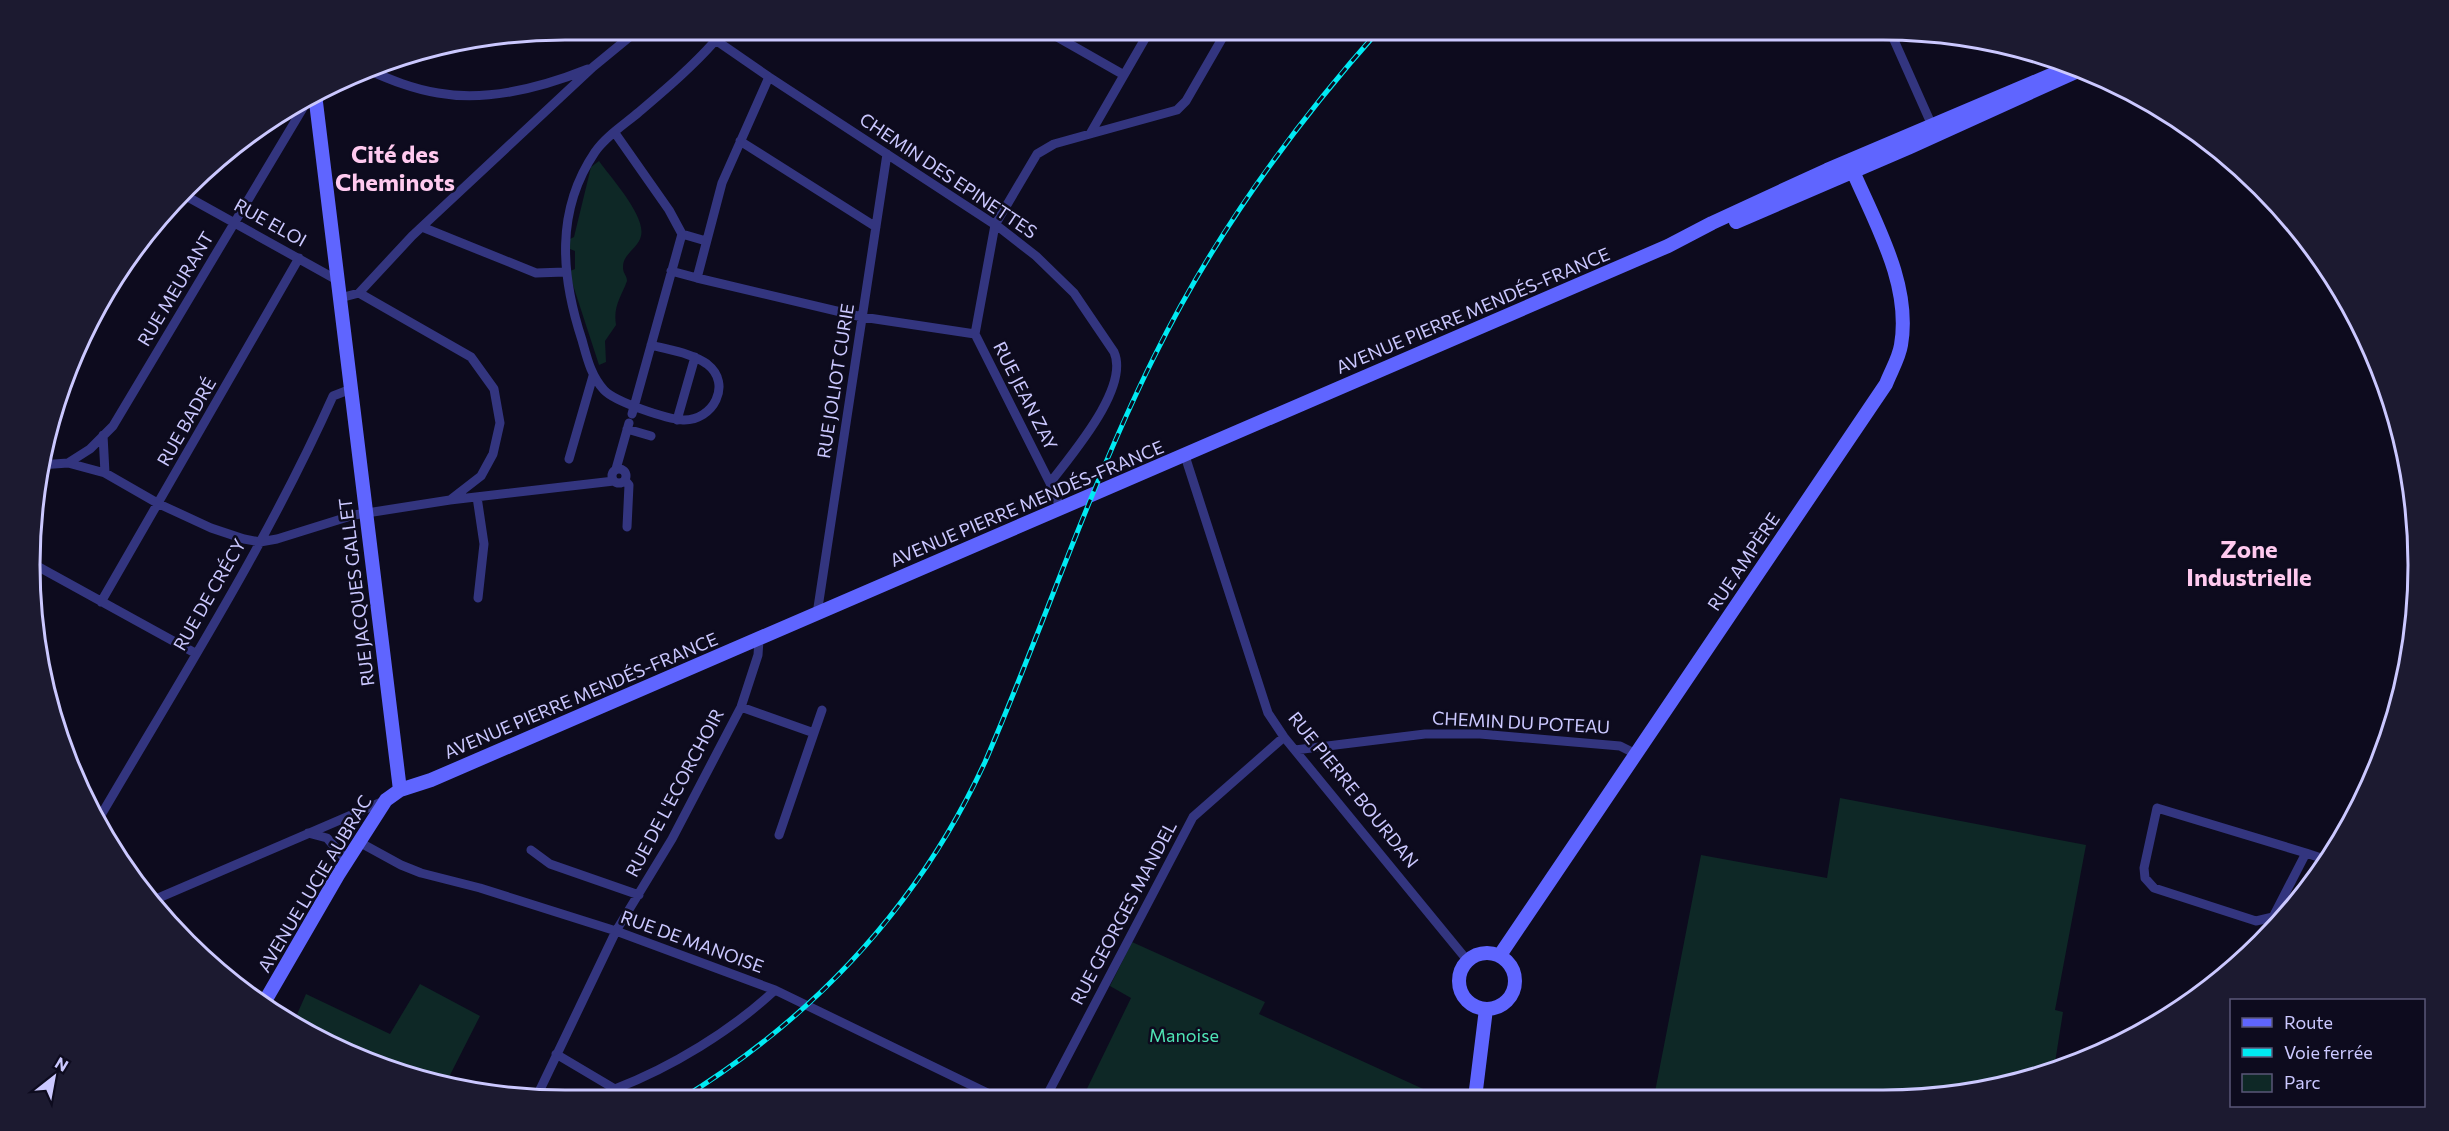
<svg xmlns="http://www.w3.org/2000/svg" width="2449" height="1131" viewBox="0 0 2449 1131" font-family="Commissioner,sans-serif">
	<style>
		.green { fill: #0e2826 }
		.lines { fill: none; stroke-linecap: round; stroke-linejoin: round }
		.street { stroke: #33357f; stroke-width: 9 }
		.secondary { stroke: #5f65ff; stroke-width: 14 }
		.rail-casing { stroke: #00eaf3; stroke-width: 5 }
		.rail { stroke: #0d0b1e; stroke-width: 3; stroke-dasharray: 9; stroke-linecap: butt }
		.labels { text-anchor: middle; stroke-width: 5; stroke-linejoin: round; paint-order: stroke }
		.street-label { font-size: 18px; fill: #cbc8ff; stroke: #0d0b1e }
		.park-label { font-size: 18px; fill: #4fe4b5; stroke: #0d0b1e }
		.district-label { font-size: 24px; font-weight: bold; fill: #ffcaef; stroke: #0d0b1e }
		.rim { fill: none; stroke: #cbc8ff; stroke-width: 3 }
	</style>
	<rect width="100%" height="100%" fill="#0d0b1e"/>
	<path class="green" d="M599,161C611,178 646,216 641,236C638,249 622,254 623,268C623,273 627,276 627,281C621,297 613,306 616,325L605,341L606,362L599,365L572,282L570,271L575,269V251L570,249V239L574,237L591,167Z
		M1840,798L2086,845L2055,1010L2063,1012L2054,1069L1954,1096L1654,1097L1701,855L1827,878Z
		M1132,942L1265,1002L1259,1014L1443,1098L1082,1099L1131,998L1110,986Z
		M420,984L480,1016L449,1077L491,1094L461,1091L361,1060L295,1019L306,994L390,1034Z"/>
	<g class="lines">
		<path class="street" d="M701,30L769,77L1000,228L1036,256L1074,293L1114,352C1130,388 1071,455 1050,483
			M1045,30L1124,75
			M1150,30L1090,134L1177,110L1186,101L1227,30
			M1890,31L1934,130
			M368,70C391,80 413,89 438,93C488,102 543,87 588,69
			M615,133L669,210L682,234
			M740,141L876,227
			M186,196L337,280
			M422,227L536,273L565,272
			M671,271L697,278L722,183L769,77
			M697,278L862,317L975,334
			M359,293L412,236L593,67L638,30
			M92,324L121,274
			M651,345C669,350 692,353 707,364C733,384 713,421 683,420C667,419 615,402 604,390C591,376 587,358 582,340C561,276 555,211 595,152C606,136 625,124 639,112C666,89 692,67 715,41
			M632,414L682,234L706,241
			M677,420L695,357
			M627,429L651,436
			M103,435L105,473
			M1185,456L1268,713L1284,737L1467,960
			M569,459L593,376
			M68,463L105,473L159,504L211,528L244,539L260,542L277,539L354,515L450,500L481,476L493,454L500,423L494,389L471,357L359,293L340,298
			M40,465L68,463L90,449L113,426L306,103L315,100
			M612 476a7 7 0 1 1 14 0a7 7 0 1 1-14 0Z
			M616,469L629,423
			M625,480L629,485L627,527
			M477,497L484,544L478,598
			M450,500L614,481
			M1061,509L1050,483L975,334L995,225L1037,154L1054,144L1090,134
			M37,566L195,653
			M101,602L299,258
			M817,614L887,154
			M741,707L814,733L779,835
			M814,733L822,710
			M1295,750L1425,734H1480L1620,746L1636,754
			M97,822C178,683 267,544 333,396L351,389
			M308,833L327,838L347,861
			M359,842L401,865L421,873L480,888L616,931L775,990L1002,1100
			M531,850L550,864L639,895
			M2306,853L2273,917L2256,921L2154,888L2145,878L2144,868L2157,808L2306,853L2327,860
			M156,899L384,801
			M556,1054L615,1089C672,1067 731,1031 775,990
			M536,1098L616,931L672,839L741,707L758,655L759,640
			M1045,1099L1193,817L1284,737"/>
		<path class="secondary" d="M315,94L400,790
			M1736,222L1910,147L2082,69
			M1459 981a28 28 0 1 1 56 0a28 28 0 1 1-56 0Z
			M1500,955L1886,384C1891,371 1899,358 1901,345C1912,282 1872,218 1849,162
			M265,1001L338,875L386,800L400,790L431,780L1668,246L1712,223L1827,170L2072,66
			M1475,1098L1486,1009"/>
		<defs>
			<path id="rail" d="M678,1101C814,1018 918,907 985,762C1043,628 1089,488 1154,357C1213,237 1290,130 1379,30"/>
		</defs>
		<use href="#rail" class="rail-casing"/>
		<use href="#rail" class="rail"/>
	</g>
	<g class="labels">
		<g class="street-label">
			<text transform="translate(948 176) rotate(34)" y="6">CHEMIN DES EPINETTES</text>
			<text transform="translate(270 223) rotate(29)" y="6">RUE ELOI</text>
			<text transform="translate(176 289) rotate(-59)" y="6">RUE MEURANT</text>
			<text transform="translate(1473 311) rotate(-23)" y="6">AVENUE PIERRE MENDÉS-FRANCE</text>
			<text transform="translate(836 381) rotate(-81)" y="6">RUE JOLIOT CURIE</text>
			<text transform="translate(1025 396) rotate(63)" y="6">RUE JEAN ZAY</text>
			<text transform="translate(187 422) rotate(-60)" y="6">RUE BADRÉ</text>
			<text transform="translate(1027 504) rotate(-23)" y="6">AVENUE PIERRE MENDÉS-FRANCE</text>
			<text transform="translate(1744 562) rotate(-56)" y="6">RUE AMPÈRE</text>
			<text transform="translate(357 592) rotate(-97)" y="6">RUE JACQUES GALLET</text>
			<text transform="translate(210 595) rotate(-60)" y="6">RUE DE CRÉCY</text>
			<text transform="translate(581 696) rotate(-23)" y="6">AVENUE PIERRE MENDÉS-FRANCE</text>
			<text transform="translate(1521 723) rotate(3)" y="6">CHEMIN DU POTEAU</text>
			<text transform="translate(1353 790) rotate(51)" y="6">RUE PIERRE BOURDAN</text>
			<text transform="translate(675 793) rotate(-62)" y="6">RUE DE L'ECORCHOIR</text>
			<text transform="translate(315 884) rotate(-59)" y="6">AVENUE LUCIE AUBRAC</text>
			<text transform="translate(1124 913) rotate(-62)" y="6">RUE GEORGES MANDEL</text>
			<text transform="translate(692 942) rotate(20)" y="6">RUE DE MANOISE</text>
		</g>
		<g class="park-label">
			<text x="1184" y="1042">Manoise</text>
		</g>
		<g class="district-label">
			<text x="395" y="163">Cité des<tspan x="395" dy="28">Cheminots</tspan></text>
			<text x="2249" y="558">Zone<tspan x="2249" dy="28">Industrielle</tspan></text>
		</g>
	</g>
	<path d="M0 0H2449V1131H0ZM565 40H1883A525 525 0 0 1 2408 565V565A525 525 0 0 1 1883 1090H565A525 525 0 0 1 40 565V565A525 525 0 0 1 565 40Z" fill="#1c1a30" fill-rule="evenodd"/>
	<path class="rim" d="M565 40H1883A525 525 0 0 1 2408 565V565A525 525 0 0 1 1883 1090H565A525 525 0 0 1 40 565V565A525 525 0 0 1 565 40Z"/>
	<rect x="2230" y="999" width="195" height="108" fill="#0d0b1e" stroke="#595778" stroke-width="1.5"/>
	<rect x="2242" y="1018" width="30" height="9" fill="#5f65ff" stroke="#595778" stroke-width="1.5"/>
	<text x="2284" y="1029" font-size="18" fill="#cbc8ff">Route</text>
	<rect x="2242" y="1048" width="30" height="9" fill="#00eaf3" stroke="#595778" stroke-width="1.5"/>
	<text x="2284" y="1059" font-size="18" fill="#cbc8ff">Voie ferrée</text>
	<rect x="2242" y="1074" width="30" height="18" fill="#0e2826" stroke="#595778" stroke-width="1.5"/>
	<text x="2284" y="1089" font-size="18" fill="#cbc8ff">Parc</text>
	<g transform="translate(54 1077) rotate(31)" stroke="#0d0b1e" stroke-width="4.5" paint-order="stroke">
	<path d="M0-4.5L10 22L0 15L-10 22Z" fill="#cbc8ff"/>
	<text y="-9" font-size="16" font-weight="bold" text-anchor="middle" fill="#cbc8ff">N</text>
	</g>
</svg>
